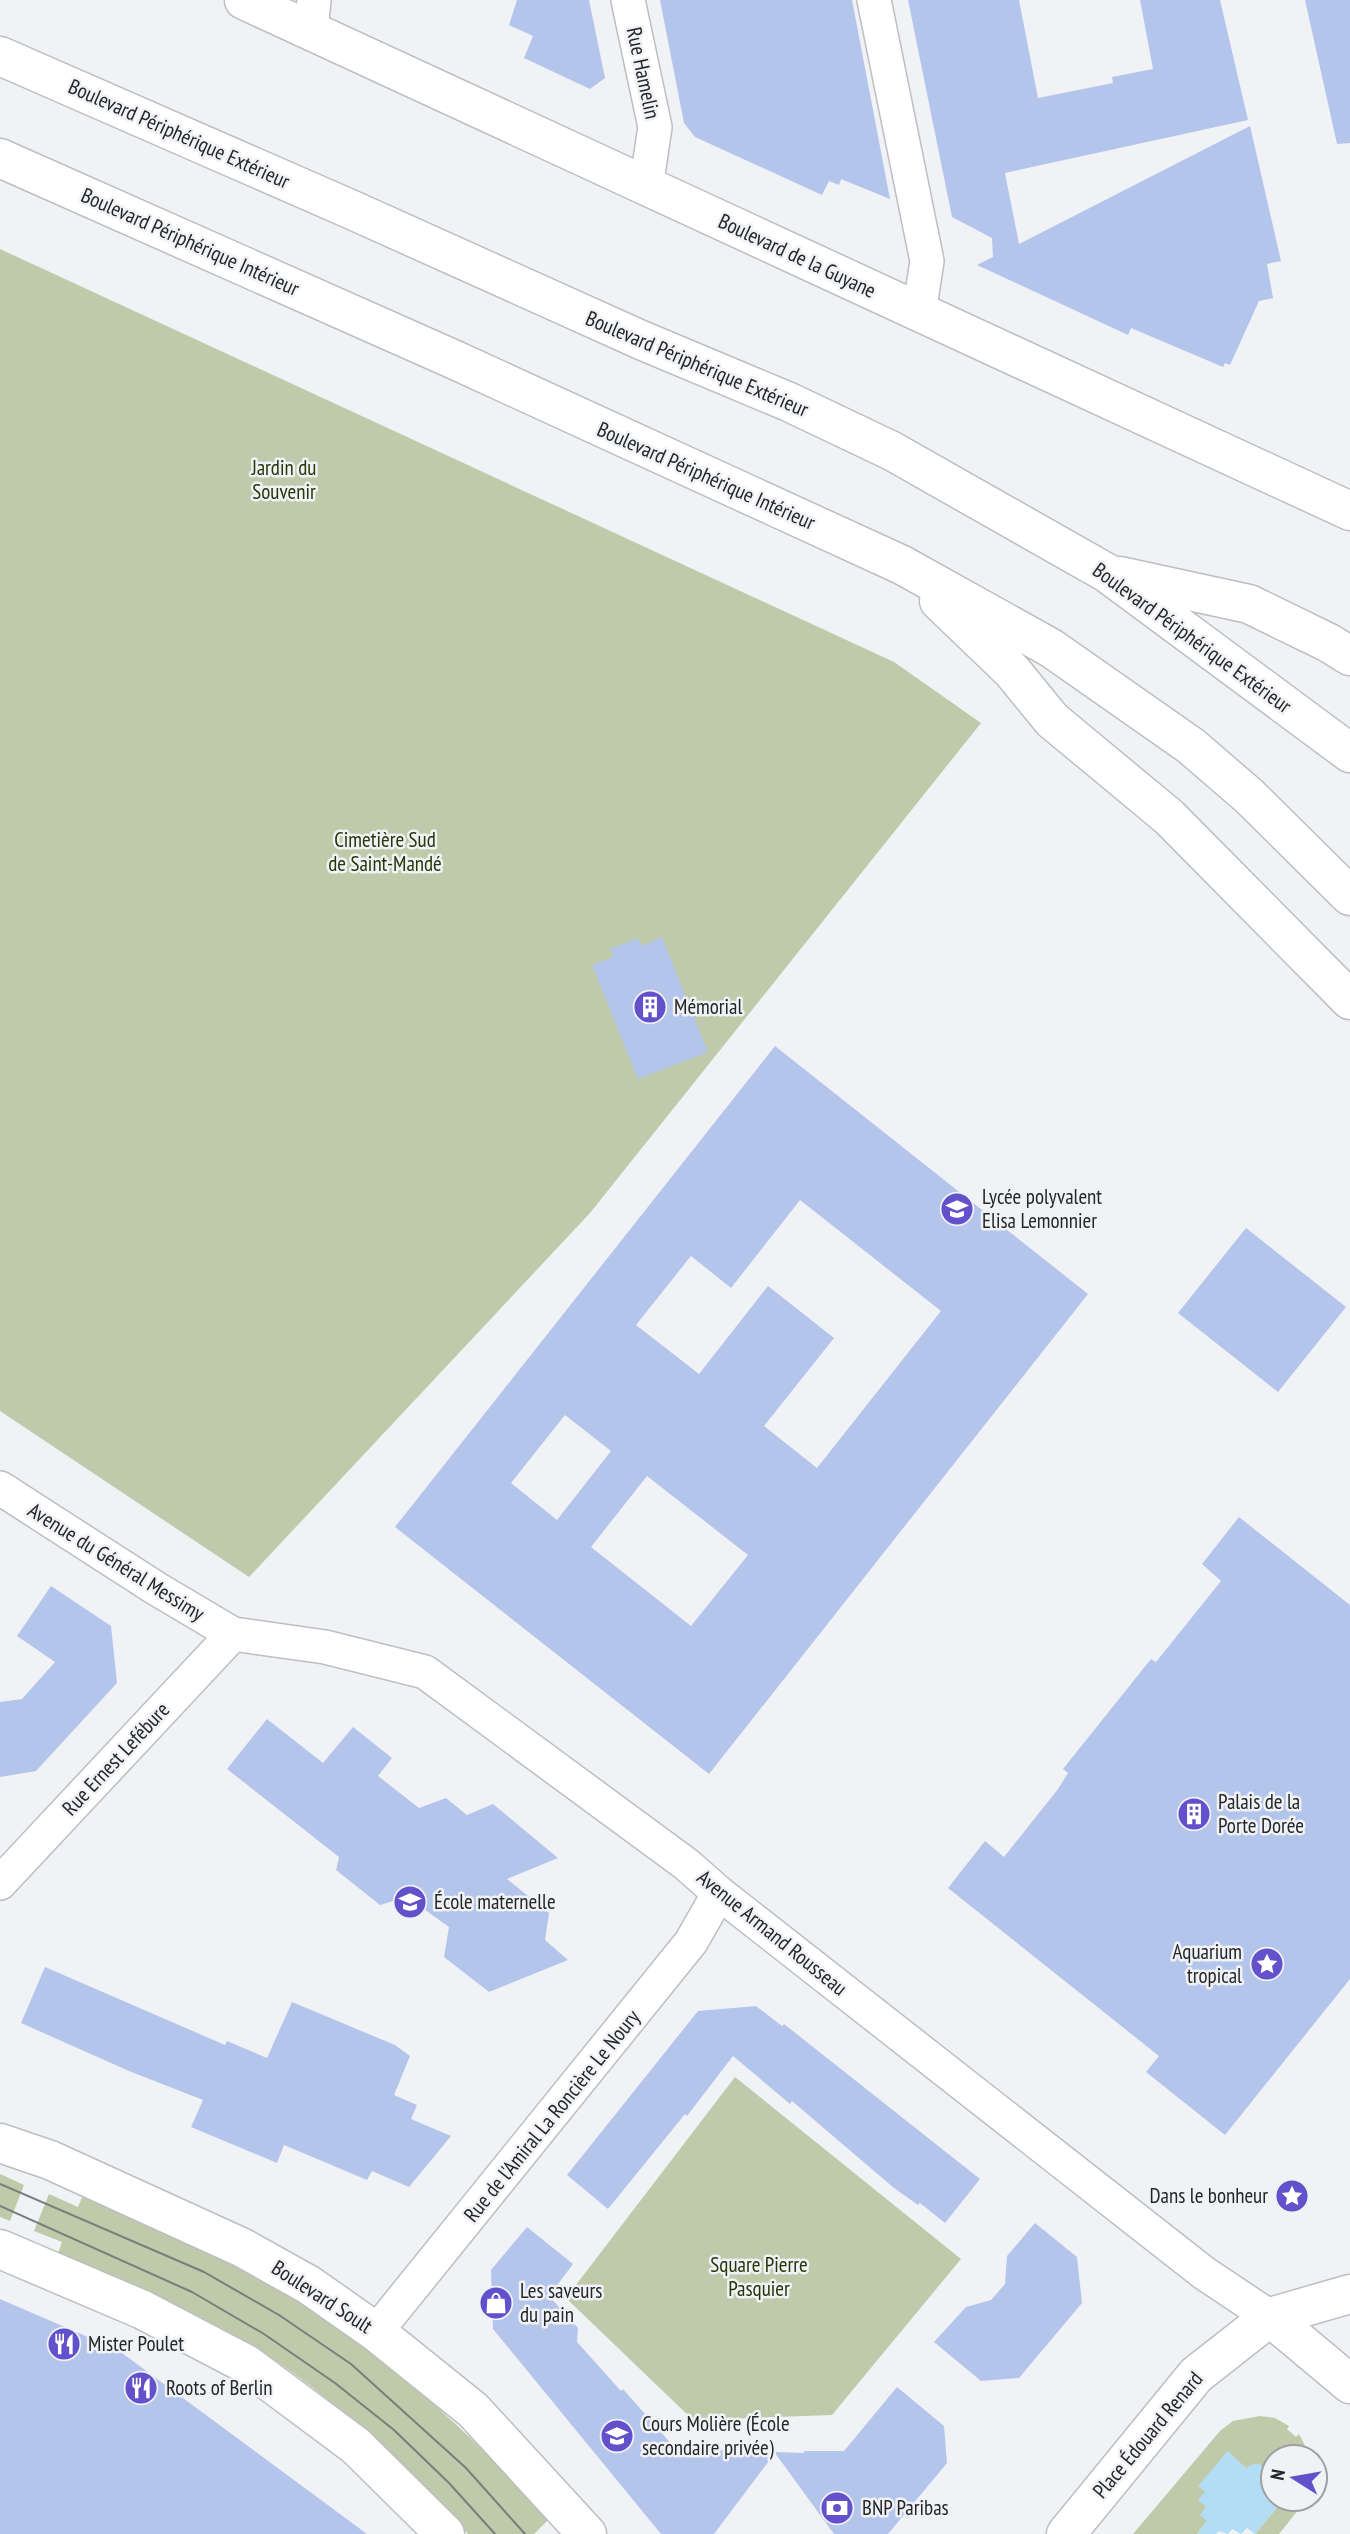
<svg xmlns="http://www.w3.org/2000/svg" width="1350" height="2534" viewBox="0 0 1350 2534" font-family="'PT Sans Narrow',sans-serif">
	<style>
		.green { fill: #becaa9 }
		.water { fill: #b2ddf5 }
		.building { fill: #b3c5eb; fill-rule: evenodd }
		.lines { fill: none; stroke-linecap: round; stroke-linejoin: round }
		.street-casing { stroke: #bcbec1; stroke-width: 36 }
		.secondary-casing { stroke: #bcbec1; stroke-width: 41 }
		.primary-casing { stroke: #bcbec1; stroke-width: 41 }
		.highway-casing { stroke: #bcbec1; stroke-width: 41 }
		.street { stroke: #fff; stroke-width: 33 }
		.secondary { stroke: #fff; stroke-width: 38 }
		.primary { stroke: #fff; stroke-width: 38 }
		.highway { stroke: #fff; stroke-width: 38 }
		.tram { stroke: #7b7c7e; stroke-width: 2 }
		.labels { text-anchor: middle; stroke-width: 5; stroke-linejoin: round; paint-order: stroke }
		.street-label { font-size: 21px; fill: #252627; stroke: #f1f2f6 }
		.park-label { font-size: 21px; fill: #293506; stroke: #f1f2f6 }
		.poi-label { font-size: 21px; fill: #252627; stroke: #f1f2f6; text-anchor: start }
	</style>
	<rect width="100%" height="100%" fill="#f1f2f6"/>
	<path class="green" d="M0,249L894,662L981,723L590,1213L249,1577L0,1411Z
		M735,2077L961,2259L832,2415L693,2420L566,2298Z
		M0,2174L24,2185L10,2221L0,2217Z
		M49,2194L78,2207L83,2195C134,2218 188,2239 238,2265C357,2329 459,2420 549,2519L534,2534H468C398,2460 327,2388 237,2337C180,2304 118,2279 58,2253L62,2242L34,2231Z
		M1260,2416L1275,2418L1289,2426L1287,2429L1296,2437L1299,2434L1311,2457H1273V2491L1234,2458L1205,2492L1207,2521L1197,2534H1133L1220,2431L1233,2421Z
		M1284,2499H1307L1279,2534H1255Z"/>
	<path class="water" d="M1228,2451L1246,2468C1259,2458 1271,2468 1264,2483L1273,2491V2499H1284L1255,2534L1247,2528L1241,2534L1232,2529L1228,2534L1219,2531L1216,2534H1197L1207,2521L1200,2515L1206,2507L1198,2500L1205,2492L1198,2486Z"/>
	<path class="building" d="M517,0H589L605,78L590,89L524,58L533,36L509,25Z
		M660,0H852L890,199L841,179L839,185L829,181L822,195L695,137L684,123Z
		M908,0H1019L1038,98L1113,83L1112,77L1153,69L1140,0H1220L1248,120L1005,173L1019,244L1250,126L1281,261L1267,264L1273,298L1259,301L1230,365L1225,363L1223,367L1131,328L1128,335L977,265L993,257L992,238L952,217Z
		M1305,0H1350V143L1337,144Z
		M662,937L708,1052L638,1079L592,965L613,957L610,949L638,938L642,946Z
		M775,1046L1088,1294L709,1774L395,1527ZM800,1200L941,1311L817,1468L764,1426L834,1338L768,1286L699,1374L636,1325L691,1256L731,1288ZM565,1415L611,1451L557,1520L511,1483ZM647,1476L748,1555L691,1626L591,1547Z
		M1246,1228L1346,1307L1278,1392L1178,1313Z
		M1239,1517L1350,1605V1979L1225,2135L1146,2072L1159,2056L948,1888L985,1841L1004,1857L1058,1789L1068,1773L1063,1769L1151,1659L1156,1662L1221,1581L1202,1564Z
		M51,1586L111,1626L117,1683L36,1771L0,1777V1702L22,1699L55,1662L17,1636Z
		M267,1719L323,1763L353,1727L392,1758L378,1776L419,1808L446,1798L467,1815L493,1804L558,1858L507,1879L549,1913L545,1940L568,1960L489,1992L444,1957L449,1927L407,1897L380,1905L336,1870L339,1857L227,1769Z
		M45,1967L225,2045L227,2041L267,2058L292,2002L395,2045L410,2056L394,2095L417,2105L411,2119L451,2136L409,2187L372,2171L367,2180L284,2145L277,2163L191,2127L203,2100L129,2071L21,2023Z
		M756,2006L782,2026L784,2024L980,2179L945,2223L920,2203L918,2205L894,2188L792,2101L790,2104L733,2056L687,2116L685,2114L608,2209L567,2175L698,2011Z
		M1035,2223L1077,2257L1082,2303L1019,2378L981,2381L934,2342L966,2307L991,2300L1005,2284L1007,2256Z
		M527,2227L573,2264L549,2296L578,2328L577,2342L621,2391L623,2389L674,2447L679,2443L684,2449L804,2453V2451H844L897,2387L944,2426L947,2463L888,2534H834L775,2453L714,2534H661L493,2329L491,2270Z
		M0,2299L118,2350L367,2534H0Z"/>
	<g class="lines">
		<defs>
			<path id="street" d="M628,0L655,127L646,187
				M874,0L927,261L919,313
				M311,31L314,0
				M0,1488L157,1589L233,1634L325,1647L425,1672L686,1864L719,1893L1204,2273L1270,2317
				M0,1883L233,1634
				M376,2332L691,1942L719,1893"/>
			<path id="secondary" d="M244,0L1350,511
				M1270,2317L1350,2384
				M1066,2534L1196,2375L1270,2317L1350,2294"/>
			<path id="primary" d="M0,2143L50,2160L243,2248L309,2285L376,2332L473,2410L587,2534
				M0,2249L143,2310L246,2364L356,2446L445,2534"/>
			<path id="highway" d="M0,56L350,209L641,340L789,402L892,451L1107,573L1350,753
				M0,158L455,360L902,565L1051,648L1191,746L1249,796L1350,896
				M1120,576L1249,604L1329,643L1350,656
				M939,601L1012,671L1052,720L1169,817L1350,1000"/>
		</defs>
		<use href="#street" class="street-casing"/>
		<use href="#secondary" class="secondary-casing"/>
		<use href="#primary" class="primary-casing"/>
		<use href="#highway" class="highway-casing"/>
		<use href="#street" class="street"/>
		<use href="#secondary" class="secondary"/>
		<use href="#primary" class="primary"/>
		<use href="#highway" class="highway"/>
		<path class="tram" d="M0,2184L204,2272L279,2315L351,2364L466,2468L525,2534
			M0,2206L192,2292L264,2334L335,2383L394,2430L449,2483L495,2534"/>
	</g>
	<defs>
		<symbol id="building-disc" viewBox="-11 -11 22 22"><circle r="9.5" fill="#6251ca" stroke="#f1f2f6"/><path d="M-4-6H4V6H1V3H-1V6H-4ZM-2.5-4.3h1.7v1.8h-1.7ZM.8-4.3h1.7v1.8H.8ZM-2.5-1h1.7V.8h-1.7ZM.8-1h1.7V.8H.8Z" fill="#fff"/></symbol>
		<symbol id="school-disc" viewBox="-11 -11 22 22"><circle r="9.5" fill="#6251ca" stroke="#f1f2f6"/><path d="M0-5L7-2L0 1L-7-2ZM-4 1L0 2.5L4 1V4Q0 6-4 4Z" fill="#fff"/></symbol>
		<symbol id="sight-disc" viewBox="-11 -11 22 22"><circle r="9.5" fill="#6251ca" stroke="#f1f2f6"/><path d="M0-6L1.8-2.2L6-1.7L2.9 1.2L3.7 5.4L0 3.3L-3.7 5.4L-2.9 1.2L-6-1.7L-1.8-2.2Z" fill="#fff"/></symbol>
		<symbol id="shop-disc" viewBox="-11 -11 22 22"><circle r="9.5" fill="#6251ca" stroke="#f1f2f6"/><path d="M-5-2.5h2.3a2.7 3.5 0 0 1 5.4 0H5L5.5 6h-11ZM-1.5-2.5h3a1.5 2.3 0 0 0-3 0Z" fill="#fff"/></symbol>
		<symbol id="restaurant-disc" viewBox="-11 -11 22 22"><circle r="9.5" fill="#6251ca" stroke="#f1f2f6"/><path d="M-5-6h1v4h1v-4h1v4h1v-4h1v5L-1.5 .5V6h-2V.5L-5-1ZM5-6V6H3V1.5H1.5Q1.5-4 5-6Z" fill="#fff"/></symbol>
		<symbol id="bank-disc" viewBox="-11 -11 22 22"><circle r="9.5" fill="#6251ca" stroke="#f1f2f6"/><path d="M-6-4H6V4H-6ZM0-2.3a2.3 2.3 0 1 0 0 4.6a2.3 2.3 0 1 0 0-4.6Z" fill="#fff"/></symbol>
	</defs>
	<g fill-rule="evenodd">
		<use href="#building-disc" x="631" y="988" width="38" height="38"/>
		<use href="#school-disc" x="938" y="1190" width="38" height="38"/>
		<use href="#building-disc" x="1175" y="1795" width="38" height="38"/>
		<use href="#school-disc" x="391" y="1883" width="38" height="38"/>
		<use href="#sight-disc" x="1248" y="1945" width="38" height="38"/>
		<use href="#sight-disc" x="1273" y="2177" width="38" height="38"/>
		<use href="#shop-disc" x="477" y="2284" width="38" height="38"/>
		<use href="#restaurant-disc" x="45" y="2325" width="38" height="38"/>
		<use href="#restaurant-disc" x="122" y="2369" width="38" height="38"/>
		<use href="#school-disc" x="598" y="2417" width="38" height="38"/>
		<use href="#bank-disc" x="818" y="2489" width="38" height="38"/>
	</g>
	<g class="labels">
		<g class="street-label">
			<text transform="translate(643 73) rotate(78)" y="7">Rue Hamelin</text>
			<text transform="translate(179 134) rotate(24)" y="7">Boulevard Périphérique Extérieur</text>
			<text transform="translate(190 242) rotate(24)" y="7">Boulevard Périphérique Intérieur</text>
			<text transform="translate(797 256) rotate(25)" y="7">Boulevard de la Guyane</text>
			<text transform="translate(697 364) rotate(23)" y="7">Boulevard Périphérique Extérieur</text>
			<text transform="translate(706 476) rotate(24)" y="7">Boulevard Périphérique Intérieur</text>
			<text transform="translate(1192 638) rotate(36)" y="7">Boulevard Périphérique Extérieur</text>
			<text transform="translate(116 1562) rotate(32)" y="7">Avenue du Général Messimy</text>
			<text transform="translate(116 1759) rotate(-47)" y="7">Rue Ernest Lefébure</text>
			<text transform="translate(772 1933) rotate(39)" y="7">Avenue Armand Rousseau</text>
			<text transform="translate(552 2116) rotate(-51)" y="7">Rue de l'Amiral La Roncière Le Noury</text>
			<text transform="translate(322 2297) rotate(33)" y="7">Boulevard Soult</text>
			<text transform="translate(1148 2435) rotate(-50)" y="7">Place Édouard Renard</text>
		</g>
		<g class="park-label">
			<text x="284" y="475">Jardin du<tspan x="284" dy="24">Souvenir</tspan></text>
			<text x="385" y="847">Cimetière Sud<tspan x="385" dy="24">de Saint-Mandé</tspan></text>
			<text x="759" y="2272">Square Pierre<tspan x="759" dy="24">Pasquier</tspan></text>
		</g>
		<g class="poi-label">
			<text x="674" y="1014">Mémorial</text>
			<text x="982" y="1204">Lycée polyvalent<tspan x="982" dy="24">Elisa Lemonnier</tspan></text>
			<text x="1218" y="1809">Palais de la<tspan x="1218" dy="24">Porte Dorée</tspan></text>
			<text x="434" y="1909">École maternelle</text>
			<text x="1242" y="1959" text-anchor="end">Aquarium<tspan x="1242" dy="24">tropical</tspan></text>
			<text x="1268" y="2203" text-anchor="end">Dans le bonheur</text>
			<text x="520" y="2298">Les saveurs<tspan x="520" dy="24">du pain</tspan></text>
			<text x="88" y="2351">Mister Poulet</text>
			<text x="166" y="2395">Roots of Berlin</text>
			<text x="642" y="2431">Cours Molière (École<tspan x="642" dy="24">secondaire privée)</tspan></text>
			<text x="862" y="2515">BNP Paribas</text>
		</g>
	</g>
	<g transform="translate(1294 2478) rotate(281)"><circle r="33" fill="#f1f2f6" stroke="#9fa0a3" stroke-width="2"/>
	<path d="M0-5L12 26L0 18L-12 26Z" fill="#6251ca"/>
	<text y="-10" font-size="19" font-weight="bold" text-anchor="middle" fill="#252627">N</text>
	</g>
</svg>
